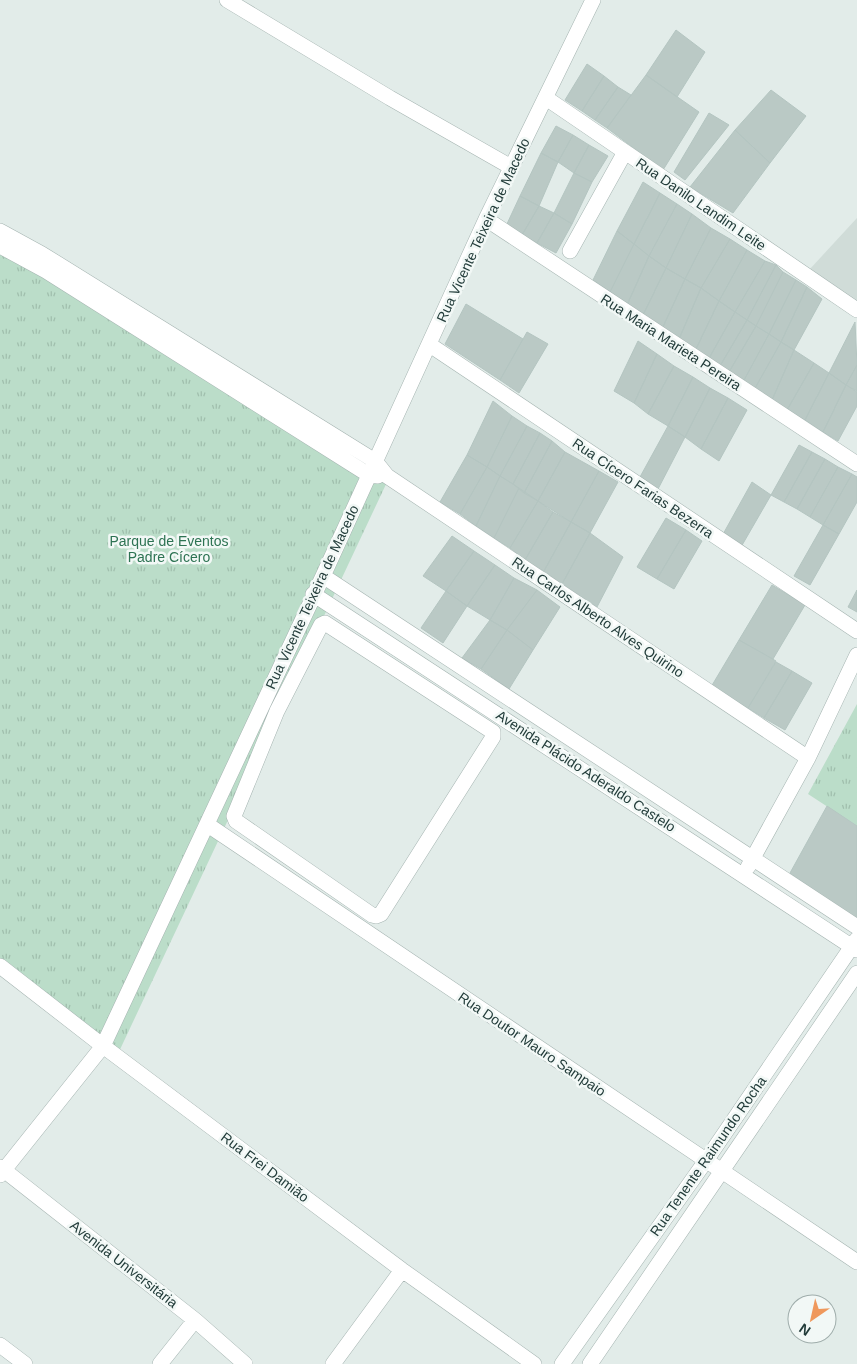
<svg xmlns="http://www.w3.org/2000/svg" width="857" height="1364" viewBox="0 0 857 1364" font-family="Arial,sans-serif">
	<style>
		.built { fill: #d0dcd8 }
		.park { fill: url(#park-tufts) }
		.building { fill: #bac9c5; stroke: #b4c5c1 }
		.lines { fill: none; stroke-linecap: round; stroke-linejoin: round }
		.minor-casing { stroke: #a5b4b1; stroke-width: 16 }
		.minor { stroke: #fff; stroke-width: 15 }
		.labels { text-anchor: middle; stroke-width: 5; stroke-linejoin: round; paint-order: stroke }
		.street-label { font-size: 14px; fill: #223c3a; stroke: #f2f8f6 }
		.park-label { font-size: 14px; fill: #2d7353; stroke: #f2f8f6 }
	</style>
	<defs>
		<pattern id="park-tufts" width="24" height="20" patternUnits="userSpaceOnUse" patternTransform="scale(1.25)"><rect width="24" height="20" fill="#bbddc9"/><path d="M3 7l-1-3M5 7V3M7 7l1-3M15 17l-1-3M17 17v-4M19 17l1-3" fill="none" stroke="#a0bfad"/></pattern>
	</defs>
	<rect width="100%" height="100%" fill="#e2ece9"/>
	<path class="built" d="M857,218V300L810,269Z"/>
	<path class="park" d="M0,247L388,480L116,1058L0,966Z
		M857,704V826L808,794Z"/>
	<path class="building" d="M676,30L705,52L677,97L646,75Z
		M587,64L604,76L582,111L565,100Z
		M646,75L699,112L663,170L607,128Z
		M604,76L618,87L595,120L582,111Z
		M618,87L631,95L607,128L595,120Z
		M771,90L806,116L770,163L735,130Z
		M709,113L729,125L685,180L674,172Z
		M556,126L573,135L558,162L541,153Z
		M735,130L770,163L733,213L690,187Z
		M573,135L589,145L574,173L558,162Z
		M589,145L608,156L592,182L574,173Z
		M541,153L558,162L539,206L520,196Z
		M574,173L592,182L572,224L554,213Z
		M643,182L660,193L634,244L617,231Z
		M660,193L677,204L649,256L634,244Z
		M520,196L539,206L522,235L506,226Z
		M677,204L692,214L666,268L649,256Z
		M539,206L554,213L537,243L522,235Z
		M554,213L572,224L556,253L537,243Z
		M692,214L711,228L685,279L666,268Z
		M711,228L730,239L701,288L685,279Z
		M617,231L634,244L610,292L593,280Z
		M730,239L747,250L719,301L701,288Z
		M634,244L649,256L627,305L610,292Z
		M747,250L765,261L735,312L719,301Z
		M649,256L666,268L643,315L627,305Z
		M765,261L776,265L747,320L735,312Z
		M776,265L783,272L756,326L747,320Z
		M666,268L685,279L662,329L643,315Z
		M783,272L796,280L769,334L756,326Z
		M685,279L701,288L679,339L662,329Z
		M796,280L807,287L781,342L769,334Z
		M807,287L822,299L794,350L781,342Z
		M701,288L719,301L695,351L679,339Z
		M719,301L735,312L708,360L695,351Z
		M466,304L523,339L500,380L445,344Z
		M735,312L747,320L720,366L708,360Z
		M747,320L756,326L729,372L720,366Z
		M855,322L857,365L846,385L829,373Z
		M756,326L769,334L743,382L729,372Z
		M527,332L548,344L519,393L500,380Z
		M769,334L781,342L754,390L743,382Z
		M638,341L657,354L634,403L614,391Z
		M781,342L794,350L772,400L754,390Z
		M794,350L814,363L787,410L772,400Z
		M657,354L674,366L648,414L634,403Z
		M814,363L829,373L805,420L787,410Z
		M857,365V391L846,385Z
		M674,366L693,377L668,426L648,414Z
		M829,373L846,385L823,432L805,420Z
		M693,377L710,388L685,437L668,426Z
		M846,385L857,392V406L838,441L823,432Z
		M710,388L728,398L701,449L685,437Z
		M728,398L747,410L719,461L701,449Z
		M493,401L512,416L487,467L467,455Z
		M512,416L527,426L500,476L487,467Z
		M527,426L540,433L513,484L500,476Z
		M668,426L685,437L658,489L640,477Z
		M540,433L552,441L524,493L513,484Z
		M552,441L565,452L538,501L524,493Z
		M799,445L812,452L784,502L771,495Z
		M565,452L599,471L571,522L538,501Z
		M812,452L825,459L797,509L784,502Z
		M467,455L487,467L460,514L440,502Z
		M825,459L838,467L810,517L797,509Z
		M487,467L500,476L476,526L460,514Z
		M838,467L852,474L823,525L810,517Z
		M599,471L618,482L590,533L571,522Z
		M852,474L857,477V502L839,534L823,525Z
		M500,476L519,488L494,538L476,526Z
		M752,482L771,495L741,547L722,536Z
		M519,488L538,501L510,548L494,538Z
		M538,501L553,512L525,560L510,548Z
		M553,512L571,522L544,571L525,560Z
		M666,518L686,530L657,579L637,567Z
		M571,522L590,533L562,584L544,571Z
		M823,525L839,534L810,585L794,576Z
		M686,530L702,541L674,589L657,579Z
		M590,533L623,557L597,607L562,584Z
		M452,536L474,551L446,591L423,576Z
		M474,551L495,565L467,606L446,591Z
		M495,565L514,578L490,620L467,606Z
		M514,578L537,590L507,630L490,620Z
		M772,585L805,605L773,659L739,640Z
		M537,590L560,607L533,650L507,630Z
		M857,590V612L848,607Z
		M446,591L467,606L443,643L421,628Z
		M490,620L507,630L481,669L462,658Z
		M507,630L533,650L509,689L481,669Z
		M739,640L776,661L748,708L711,687Z
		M776,662L792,671L764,718L748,708Z
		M792,671L812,683L785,730L764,718Z
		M827,806L857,826V920L790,873Z"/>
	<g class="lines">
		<defs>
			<path id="minor" d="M227,0L390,98L511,167
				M546,98L857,310
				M486,219L857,464
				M0,231L42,254L375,461L387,476L808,758
				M0,246L46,271L369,475L378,476
				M570,251L625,152
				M430,345L857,631
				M323,576L857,927
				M313,594L857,950
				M325,623L493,732V737L381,914L376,916L372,915L236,821L234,816L277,711L321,625Z
				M208,825L857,1262
				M748,867L808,758L857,655
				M0,966L103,1046L402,1270L534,1364
				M0,1167L195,1320L245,1364
				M0,1175L103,1046L323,576L486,219L593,0
				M0,1345L25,1364
				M160,1364L195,1320
				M333,1364L402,1270
				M562,1364L705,1162L857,939
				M590,1364L857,973"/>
		</defs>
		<use href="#minor" class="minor-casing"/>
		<use href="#minor" class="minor"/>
	</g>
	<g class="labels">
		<g class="street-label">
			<text transform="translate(701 204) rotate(34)" y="5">Rua Danilo Landim Leite</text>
			<text transform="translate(483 230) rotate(-65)" y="5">Rua Vicente Teixeira de Macedo</text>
			<text transform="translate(671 342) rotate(33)" y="5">Rua Maria Marieta Pereira</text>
			<text transform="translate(643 488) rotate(34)" y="5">Rua Cícero Farias Bezerra</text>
			<text transform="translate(312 597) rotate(-65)" y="5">Rua Vicente Teixeira de Macedo</text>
			<text transform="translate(598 617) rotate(34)" y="5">Rua Carlos Alberto Alves Quirino</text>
			<text transform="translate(586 771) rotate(33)" y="5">Avenida Plácido Aderaldo Castelo</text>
			<text transform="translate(532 1044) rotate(34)" y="5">Rua Doutor Mauro Sampaio</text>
			<text transform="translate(708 1156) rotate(-55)" y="5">Rua Tenente Raimundo Rocha</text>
			<text transform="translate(265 1167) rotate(37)" y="5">Rua Frei Damião</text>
			<text transform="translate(124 1264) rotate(38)" y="5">Avenida Universitária</text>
		</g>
		<g class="park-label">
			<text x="169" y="546">Parque de Eventos<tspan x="169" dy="16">Padre Cícero</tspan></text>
		</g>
	</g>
	<g transform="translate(812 1319) rotate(214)"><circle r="24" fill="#f2f8f6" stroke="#9fadab"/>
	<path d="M0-4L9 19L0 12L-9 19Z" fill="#ef985c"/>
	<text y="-8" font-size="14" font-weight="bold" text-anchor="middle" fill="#223c3a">N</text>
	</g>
</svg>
